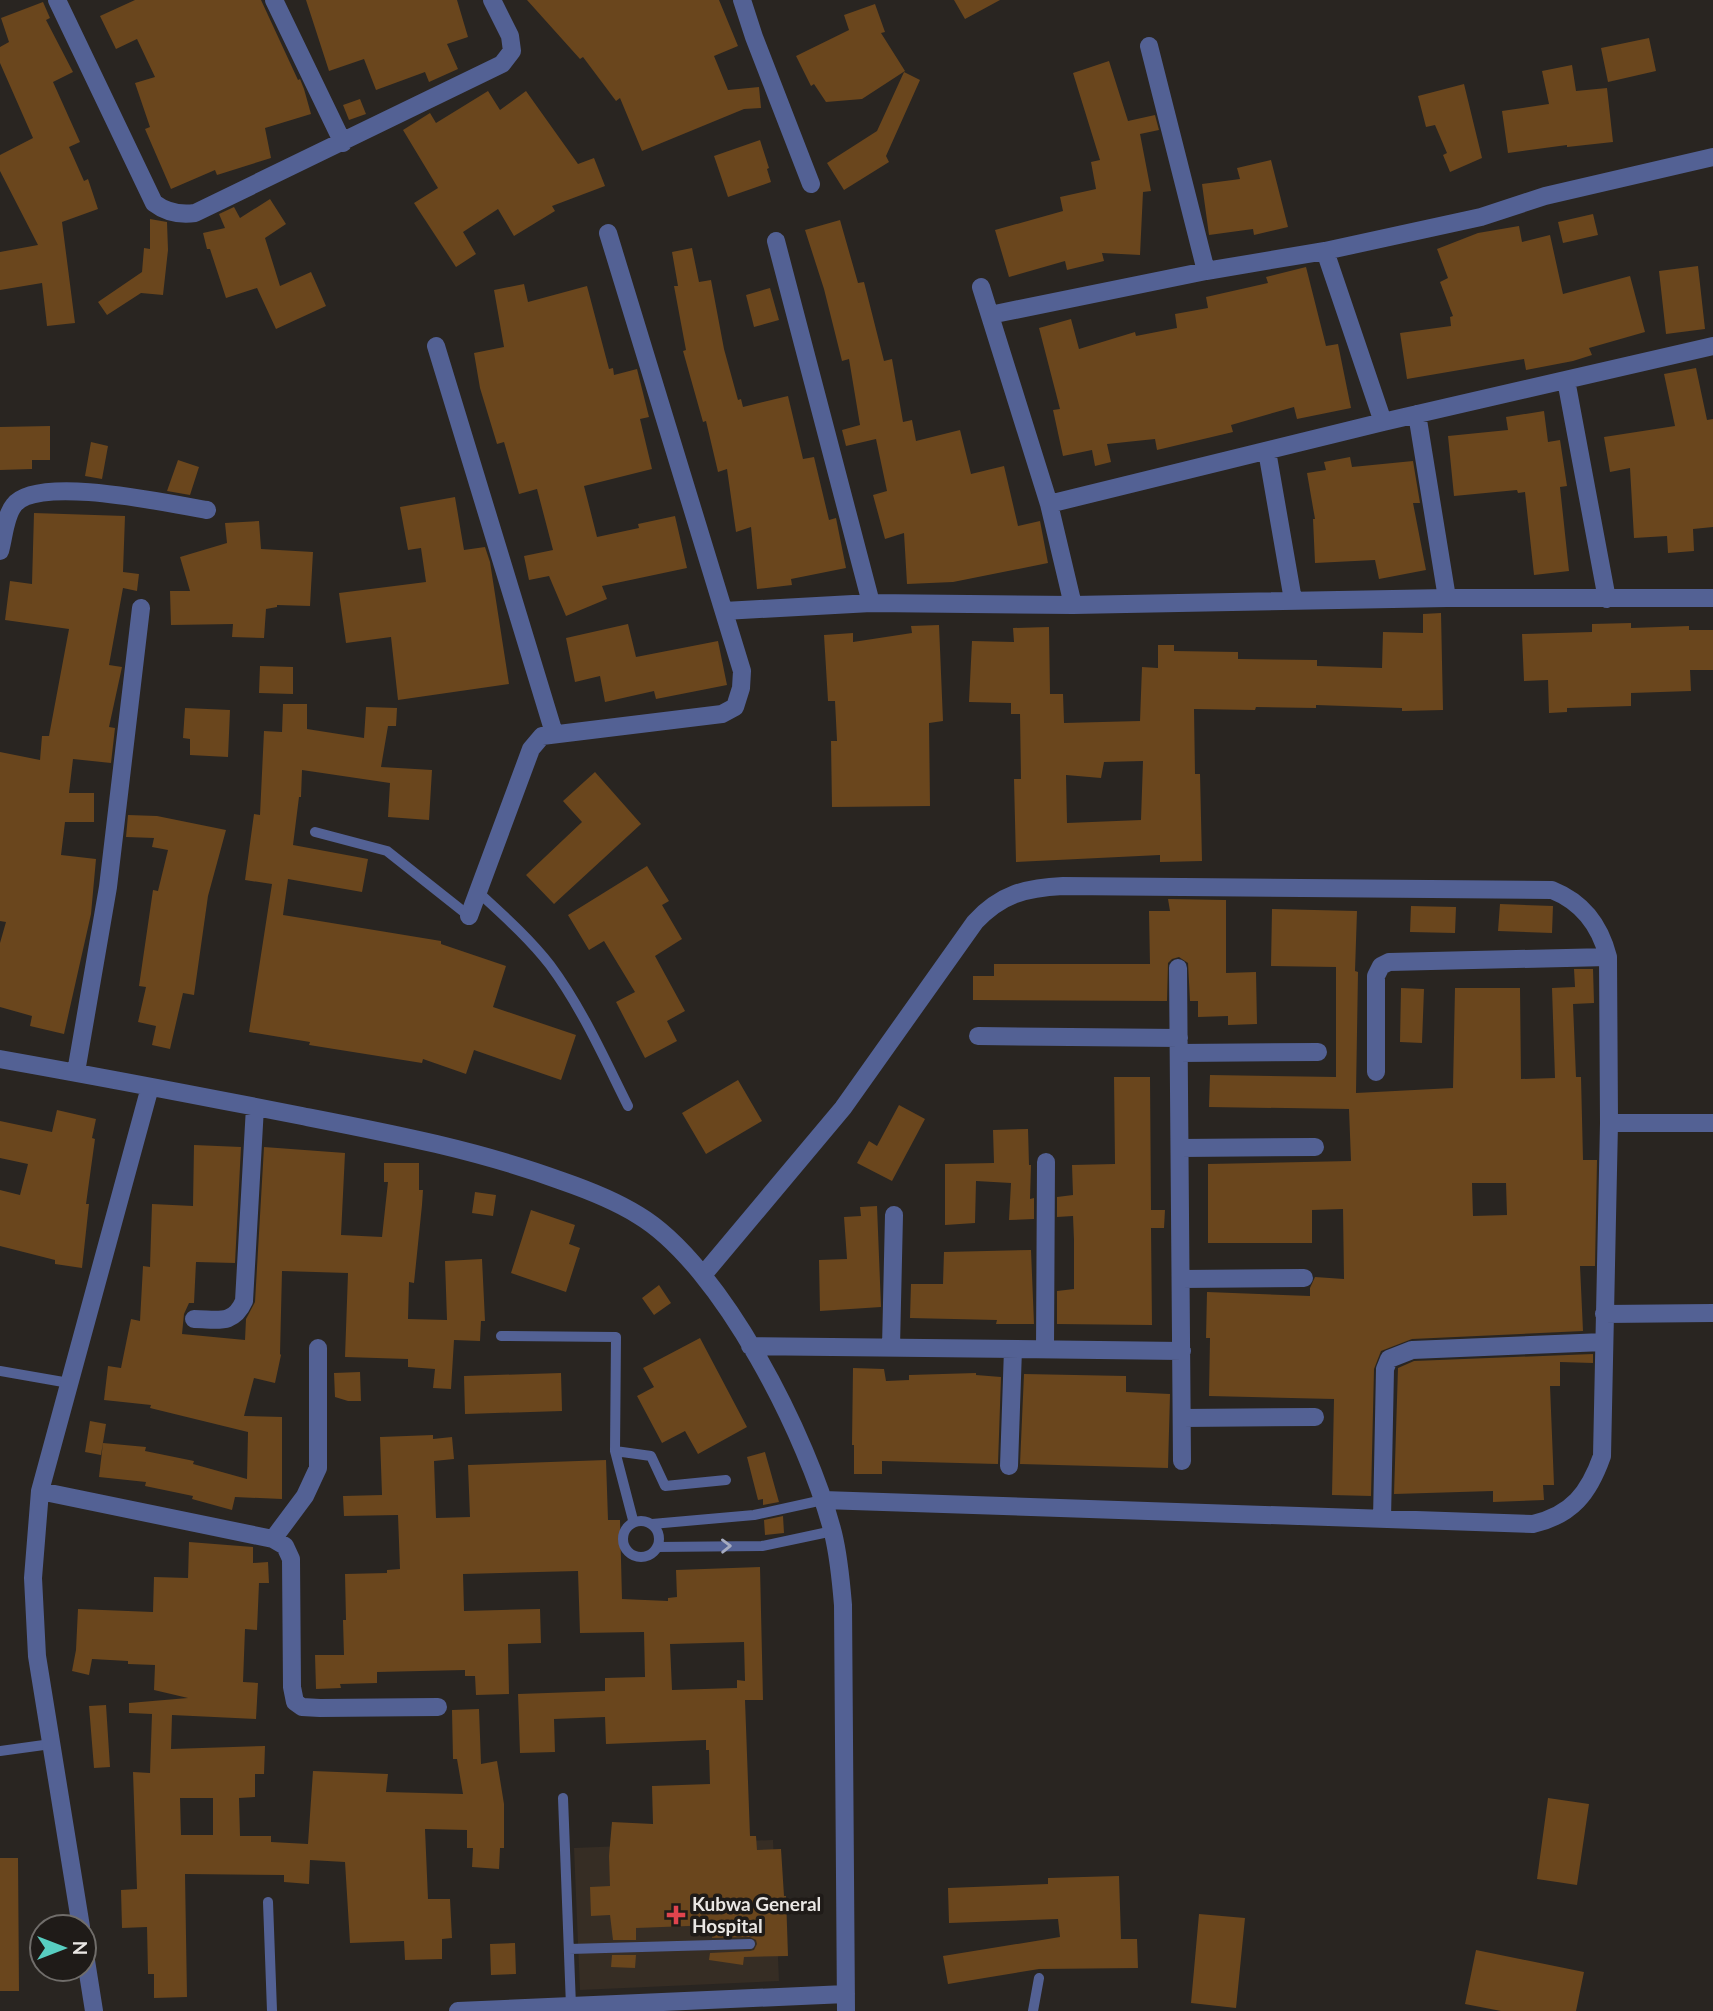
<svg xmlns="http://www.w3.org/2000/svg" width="1713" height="2011" viewBox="0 0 1713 2011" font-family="Lato,sans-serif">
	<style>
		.built { fill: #362d24 }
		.building { fill: #6a461d; fill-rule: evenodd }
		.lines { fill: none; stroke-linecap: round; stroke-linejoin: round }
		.service { stroke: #536194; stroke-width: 10 }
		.minor { stroke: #536194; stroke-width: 18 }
		.oneway { stroke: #a6abc0 }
		.health-dot { fill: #e0444e; stroke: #1f1b18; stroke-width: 2.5 }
		.labels { text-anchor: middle; stroke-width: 7; stroke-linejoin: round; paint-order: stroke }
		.poi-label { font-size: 19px; font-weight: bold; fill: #eae7e4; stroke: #1f1b18; text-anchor: start }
	</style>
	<rect width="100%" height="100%" fill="#292521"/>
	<path class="built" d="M773,1840L779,1981L580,1990L574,1848Z"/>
	<path class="building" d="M135,0H261L298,80L300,79L304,89L311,114L265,128L271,158L217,175L215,170L171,189L145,129L150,127L135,83L155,77L137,39L116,49L100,16Z
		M306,0H457L468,37L447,44L458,69L429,82L425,72L376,90L364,59L329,71Z
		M527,0H719L738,46L714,56L728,90L759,87L761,108L744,109L642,151L620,98L616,101L583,57L580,59Z
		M954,0H1000L965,19Z
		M43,2L50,18L46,20L73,72L53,82L80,142L69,147L84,181L88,179L98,209L62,222L75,323L47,326L42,283L0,290V252L38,245L0,171V155L33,138L0,63V47L9,42L1,18Z
		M875,4L885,32L881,33L905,71L862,99L826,102L814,84L811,86L796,56L849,30L844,15Z
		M1649,38L1656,71L1608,82L1601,48Z
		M1109,61L1128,121L1155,115L1159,130L1140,134L1151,191L1143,192L1140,255L1102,253L1104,261L1067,270L1065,261L1009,277L995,230L1063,211L1060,197L1096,189L1091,162L1100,160L1073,73Z
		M1572,65L1576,91L1607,88L1613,142L1567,147V145L1508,153L1502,111L1549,104L1542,71Z
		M904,72L920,80L886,156L889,162L844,190L827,163L877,131Z
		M1464,84L1482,158L1450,172L1443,155L1447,153L1435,125L1426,127L1418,96Z
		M488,91L500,110L526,91L578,164L594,158L605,186L552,206L555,211L514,236L498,209L463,232L476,254L456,267L414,203L438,188L403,130L430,113L436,123Z
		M360,99L366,114L349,120L343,105Z
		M760,140L769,168L767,169L771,182L728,197L714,156Z
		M1271,160L1288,227L1254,235L1253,229L1209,235L1202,184L1240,179L1237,168Z
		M270,199L286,224L265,238L280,286L311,272L326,306L276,329L257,288L226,298L210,249H207L203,233L225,228L219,214L234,207L240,218Z
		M1593,214L1598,235L1563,243L1558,222Z
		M150,219L167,222L168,250L163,295L141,293L107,315L98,302L142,272L144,248L150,249Z
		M840,220L858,283L864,282L884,361L892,359L903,422L912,420L916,441L960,430L971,474L1004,466L1018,526L1040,521L1048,563L953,582L907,584L904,533L885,539L873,495L887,491L876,439L846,446L842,430L860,425L849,359L842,361L824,289L805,230Z
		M1519,226L1522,242L1550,235L1563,294L1630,276L1645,332L1589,348L1592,355L1573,361L1526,370L1524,359L1407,379L1400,333L1451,326L1450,317L1453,316L1440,282L1448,278L1437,249L1478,233Z
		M692,248L699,282L711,280L724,349L738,400L741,399L743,407L788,396L803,459L814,457L829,520L836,518L846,568L791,579L792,585L757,589L751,527L736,532L727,469L718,472L706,421L703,422L683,351L686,350L674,286H678L672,252Z
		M1698,266L1705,329L1666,334L1659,271Z
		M1306,267L1326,346L1338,344L1351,408L1297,419L1294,407L1231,425L1233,432L1157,450L1155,439L1107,444L1111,462L1095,466L1092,450L1063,456L1053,410L1060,409L1039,328L1071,319L1079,349L1135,332L1136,336L1177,328L1175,314L1208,308L1206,297L1268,283L1266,277Z
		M524,284L528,302L587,286L609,369L613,368L614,375L637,369L649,417L640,419L652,469L584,486L597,537L639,528L638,524L675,516L687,568L602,586L607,599L566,616L549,576L529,580L524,556L553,550L537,489L519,494L504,442L497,444L480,388L474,353L504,347L494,290Z
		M770,288L779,320L754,327L746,295Z
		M1696,368L1707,420L1713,419V527L1693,529L1694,551L1668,553L1667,536L1634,538L1630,468L1610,472L1604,437L1675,426L1664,374Z
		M1544,411L1548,442L1560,440L1567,486L1560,487L1569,571L1534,575L1525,492L1518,493L1517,490L1454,496L1448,436L1508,430L1506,417Z
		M50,426V460H32V469L0,470V427Z
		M91,442L108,446L102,479L85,476Z
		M1350,457L1352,467L1413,461L1420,503H1413L1426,570L1379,579L1375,560L1315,563L1313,519H1315L1307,473L1326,470L1324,462Z
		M178,460L199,467L190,495L167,491Z
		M455,497L464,550L485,547L490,562L509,684L398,700L391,637L346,643L339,593L426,582L421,548L408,550L400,507Z
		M34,513L125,516L123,572L139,574L137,591L123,588L109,665L122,667L109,727L115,728L111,763L73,759L69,793H94V822H65L61,855L96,859L91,914L64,1034L30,1026L32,1016L0,1007V943L6,922L0,921V752L40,760L42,736H49L69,629L5,620L10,581L32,584Z
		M259,521L261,549L313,552L310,606L277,605V607L266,609L264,638L232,637L233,624L171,625L170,591H190L180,557L227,543L225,523Z
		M1441,613L1443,710L1402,711V708L1316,705V708L1256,707L1255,710L1194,709L1195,774H1200L1202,861L1160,862V855L1016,862L1014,779H1021L1020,714H1011V703L969,702L972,641L1014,642L1013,628L1049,627L1050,694H1063L1064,723L1140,721L1142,667L1158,668V645H1174V651L1238,652V659L1317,660V666L1382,668L1383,632L1423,633V614ZM1143,761L1141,820L1067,823L1066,775L1101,778L1104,762Z
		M1631,623V628L1689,626V630H1713V670H1690L1691,691L1631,693V706L1567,708V712L1549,713L1548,680L1524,681L1522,634L1592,632V624Z
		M628,624L636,657L718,641L727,685L656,699L654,691L605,702L600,676L575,682L566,638Z
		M939,625L943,721L929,723L930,806L832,807L831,741H837L835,701H828L824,635L853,633V642L912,633L911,626Z
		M260,666L293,667V694L259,693Z
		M283,704H307V729L364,738L366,707L397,708L396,726H388L381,767L432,770L429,820L388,817L390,783L302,770L301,797H299L293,845L368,859L362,892L288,879L283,915L441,941V944L506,966L493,1007L576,1035L561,1080L474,1050L466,1074L423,1059L422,1063L309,1045L310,1042L249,1032L272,884L245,880L254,814L260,815L264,731L282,732Z
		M185,708L230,710L228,757L190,755V739L183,738Z
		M595,772L641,824L554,904L526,875L582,822L563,801Z
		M128,815L157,816L226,830L208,896L194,995L183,993L170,1049L152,1045L156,1026L138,1022L146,987L139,986L153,890L158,891L168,850L152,847L154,838L126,837Z
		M647,866L669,901L662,905L682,939L655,956L685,1011L667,1021L677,1041L645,1058L616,1002L635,992L604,941L589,950L568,915Z
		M1168,899L1226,900V973L1256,972L1257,1024L1228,1025V1016L1198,1017V1001H1190L1188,963L1179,957L1172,959L1168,963L1167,1001L973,1000V976H994V964H1150L1149,911H1170Z
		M1500,904L1553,906L1552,933L1498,931Z
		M1411,906L1456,907L1455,933L1410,932Z
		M1272,909L1357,911L1355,971L1358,972L1356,1093L1453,1088L1455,988H1520L1521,1079L1555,1078L1552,988L1575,987L1574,969H1593L1594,1003L1573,1004L1576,1077H1581L1583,1160H1597L1595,1266H1580L1583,1331L1412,1339L1381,1351L1374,1369L1371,1496L1332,1495L1334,1399L1209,1396L1210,1338H1206L1207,1292L1310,1296V1288L1315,1277L1344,1279L1343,1209L1312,1210V1243H1208V1164L1351,1161L1349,1109L1209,1107L1210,1075L1336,1077V967L1271,966ZM1472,1183H1506L1507,1215L1473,1216Z
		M1401,988L1424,989L1422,1043L1400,1042Z
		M1114,1077H1150L1151,1210H1165L1164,1228H1151L1152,1325L1057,1324V1291L1074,1289V1240L1073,1216L1057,1217V1197L1073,1195L1072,1165L1115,1164Z
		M738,1080L762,1121L706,1154L682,1113Z
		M899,1105L925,1119L892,1181L857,1163L869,1141L877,1146Z
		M57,1110L96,1119L92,1138L95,1139L86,1204H89L82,1268L55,1264V1260L0,1246V1190L20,1195L28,1164L0,1158V1121L52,1132Z
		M1028,1129L1029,1165H1031L1030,1199L1034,1198V1219L1009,1220L1011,1183L976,1181L975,1223L945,1225V1164L994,1163L993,1130Z
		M194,1145L241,1147L235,1263L196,1262L194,1303H189L184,1314L182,1334L245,1340L246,1319L255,1302L264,1147L345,1153L341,1235L382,1237L388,1182H384V1163H419V1190H423L422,1205L414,1283L409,1282L408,1319L447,1320L445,1261L482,1259L485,1321H481L480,1341L454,1340L451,1389L433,1388L435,1369L408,1367V1359L345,1357L348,1273L282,1271L280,1354L281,1355L275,1383L254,1378L244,1416L282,1417V1499L235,1497L232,1510L192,1499L193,1496L145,1486L146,1482L99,1477L103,1443L146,1447L145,1451L194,1461L193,1464L247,1479L248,1432L150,1408L151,1405L104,1400L108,1366L121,1368L131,1319L140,1321L143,1266L150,1267L152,1204L193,1206Z
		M475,1192L496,1195L493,1216L472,1213Z
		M877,1206L881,1307L820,1311L819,1260L847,1259L844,1217L861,1216L860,1207Z
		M531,1210L575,1225L569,1244L580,1248L566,1292L511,1273Z
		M1031,1250L1034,1324H996L997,1320L910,1318L911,1284H943L944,1252Z
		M659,1285L671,1303L654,1315L642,1298Z
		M700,1338L747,1427L698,1454L685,1431L662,1443L637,1396L654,1387L643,1368Z
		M1593,1354V1363L1560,1362V1386H1550L1554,1485H1543L1544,1500L1493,1502V1491L1394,1494L1398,1368L1414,1361Z
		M853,1368L884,1369L886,1381L909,1380V1375L976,1373V1375L1001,1377L998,1464L882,1461V1474H854V1445H852Z
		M360,1372L361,1401H348L335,1397L334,1373Z
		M561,1373L562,1411L465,1414L464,1376Z
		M1024,1374L1126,1376V1392L1170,1394L1168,1468L1020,1464Z
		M90,1421L106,1424L101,1455L85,1452Z
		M433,1435V1439L452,1437L454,1459L434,1461L436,1518L470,1517L468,1465L606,1460L608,1520H620L622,1599L668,1601V1598L677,1597L676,1570L760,1567L763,1700H745L750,1836H756L757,1850L781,1849L784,1896H786L788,1956L744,1957L743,1965L709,1960L710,1953L750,1951L754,1950L757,1944L756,1940L750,1937L712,1938L714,1925L636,1928V1940H613L610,1915L591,1916L590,1887L610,1886L609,1856L612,1822L653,1824L652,1786L710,1784L709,1750H706V1740L606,1744L605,1717L554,1719L555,1752L520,1753L518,1694L605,1691V1678L645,1677L644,1632L580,1633L578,1571L463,1574L464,1611L540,1609L541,1643L508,1644L509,1694L476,1695L475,1676H465V1670L377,1672V1683L340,1684L341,1688L316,1689L315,1655H344L343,1620H346L345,1574L387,1573V1570L400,1569L398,1515L344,1516L343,1496L382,1495L380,1437ZM744,1642L745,1681L737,1680V1688L672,1690L670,1644Z
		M765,1452L779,1502L763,1505V1499L758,1500L747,1457Z
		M783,1516L784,1533L765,1535L764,1520Z
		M189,1542L253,1547V1563L268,1562L269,1583H259L257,1630L245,1629L243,1682L258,1683L256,1719L172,1715L171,1749L265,1746L264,1774H255V1797L239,1798L240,1836H271V1842L308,1844L313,1771L388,1774L386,1792L463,1794L457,1759H453L452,1710L479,1709L481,1764L497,1761L504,1804V1848H500L499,1869L472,1867L473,1848H467V1830L425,1829L428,1899H450L452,1938L442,1939V1959L405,1960L404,1941L350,1943L345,1862L310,1860L309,1884L284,1882V1875L185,1874L187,1997L154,1998V1974H148L147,1927L122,1928L121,1890L137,1889L133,1772L150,1773L152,1714L129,1713V1703L188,1698L154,1690L155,1665L128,1664V1661L92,1659L89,1675L72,1671L76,1650L78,1609L153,1612L154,1577L188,1578ZM180,1798H213V1835H181Z
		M106,1705L110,1767L94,1768L89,1706Z
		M1548,1798L1589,1804L1577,1885L1537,1879Z
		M0,1858H18L19,1991H0Z
		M1119,1876L1121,1939H1137L1138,1968L1039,1969L948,1984L943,1956L1060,1937L1058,1919L949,1923L948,1888L1048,1884V1878Z
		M1199,1914L1245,1918L1236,2008L1191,2003Z
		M515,1943L516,1974L491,1975L490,1944Z
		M1476,1950L1584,1972L1576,2011H1501L1465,2004Z
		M612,1955H636L635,1968L611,1967Z"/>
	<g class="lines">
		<path class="service" d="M315,832L387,851L469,916
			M478,892C503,915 529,938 550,965C582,1008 604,1058 628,1106
			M501,1336L616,1337L615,1451L633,1520
			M0,1371L69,1383
			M615,1451L651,1456L665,1486L726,1480
			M623 1539a18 18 0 1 1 36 0a18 18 0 1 1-36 0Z
			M652,1524L754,1515L823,1500
			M657,1547L762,1546L833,1531
			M0,1751L51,1744
			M563,1798L571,2006
			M268,1902L272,2011
			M569,1949L750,1944
			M1033,2011L1039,1978"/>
		<path class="minor" d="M57,0L154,203C167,213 180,215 195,213L502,64L512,51L510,36L492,0
			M274,0L343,143
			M742,0L754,37L811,184
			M1149,46L1206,271
			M776,241L871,603
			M1325,251L1481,217L1545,196L1713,157
			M981,287L1049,504L1073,605
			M990,315L1206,271L1325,251L1383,422
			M436,346L554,733
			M1566,380L1607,599
			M1417,414L1447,598
			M1267,451L1293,600
			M1049,504L1383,422L1713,346
			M0,551C4,537 5,516 14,505C37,474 170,504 207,510
			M724,611L871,603L1073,605L1447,598H1713
			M469,916L531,749L542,736L722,714L735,707L741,688L742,671L608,233
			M1178,968L1182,1461
			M978,1036L1179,1038
			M1179,1053L1318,1052
			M0,1059C101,1077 201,1096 302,1116C389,1133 478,1150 562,1181C588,1190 614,1200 638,1215C722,1265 809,1439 833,1533C839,1557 841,1581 843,1605L846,2011
			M76,1072L108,887L141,608
			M1376,1072V976L1381,966L1389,962L1608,957
			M1609,1123H1713
			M1180,1148L1315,1147
			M703,1275L843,1108L975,922C1001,894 1025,888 1063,886L1552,890C1582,902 1600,925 1608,957L1609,1123L1602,1456C1589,1493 1572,1515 1533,1524L823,1500
			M1181,1279L1304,1278
			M1604,1314L1713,1313
			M194,1319C217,1319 233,1326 244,1301L255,1107
			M750,1346L1182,1351
			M891,1347L894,1215
			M1045,1349L1046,1162
			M1182,1418L1315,1417
			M1009,1466L1013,1349
			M40,1491L273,1539L285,1546L291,1559L292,1687L295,1702L302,1707L320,1708L438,1707
			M1382,1519L1385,1369L1389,1359L1412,1350L1604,1342
			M273,1539L305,1496L318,1468V1348
			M81,1927L37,1656L33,1578L40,1491L150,1087
			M84,1948L94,2011
			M458,2011L846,1994"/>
	</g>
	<defs><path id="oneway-chevron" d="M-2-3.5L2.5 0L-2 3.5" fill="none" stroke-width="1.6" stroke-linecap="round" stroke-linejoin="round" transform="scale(1.75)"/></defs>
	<use class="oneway" href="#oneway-chevron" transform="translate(726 1546) rotate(-1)"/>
	<path class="health-dot" d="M672.5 1904.5h7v7h7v7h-7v7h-7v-7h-7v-7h7z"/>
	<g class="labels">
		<g class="poi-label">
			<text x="692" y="1911">Kubwa General<tspan x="692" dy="22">Hospital</tspan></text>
		</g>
	</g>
	<g transform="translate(63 1948) rotate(90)"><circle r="33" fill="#1f1b18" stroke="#706d6a" stroke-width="2"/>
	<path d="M0-5L12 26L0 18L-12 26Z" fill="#58cec1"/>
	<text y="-10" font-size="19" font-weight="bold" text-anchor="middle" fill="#eae7e4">N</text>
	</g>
</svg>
